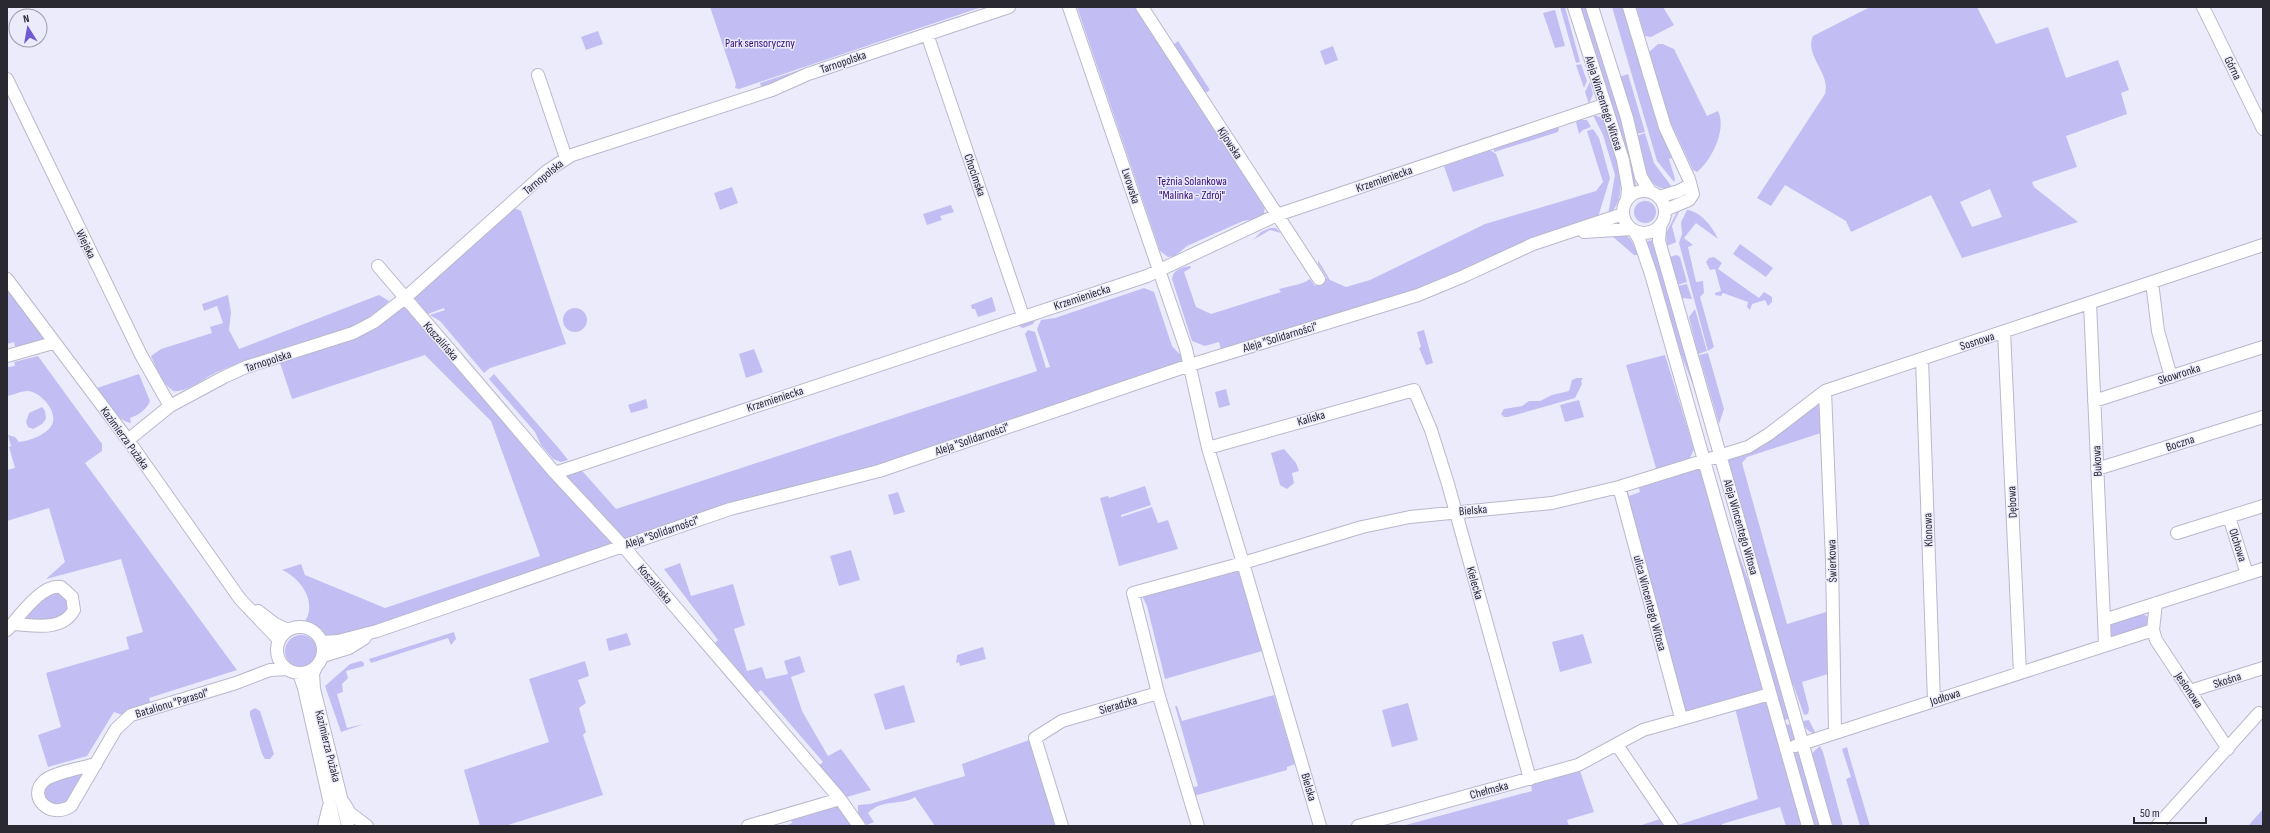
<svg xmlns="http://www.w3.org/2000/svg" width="2270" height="833" viewBox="0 0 2270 833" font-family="'Sofia Sans Condensed',sans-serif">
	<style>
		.green { fill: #c2bef3; fill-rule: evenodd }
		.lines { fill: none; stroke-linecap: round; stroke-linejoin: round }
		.minor-casing { stroke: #b9b8cc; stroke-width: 14 }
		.minor { stroke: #fff; stroke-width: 12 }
		.labels { text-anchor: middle; stroke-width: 3; stroke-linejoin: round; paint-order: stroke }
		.park-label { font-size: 12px; fill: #310c76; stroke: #ecebfc }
		.street-label { font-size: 12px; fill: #2a2931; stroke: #ecebfc }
	</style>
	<rect width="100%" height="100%" fill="#ecebfc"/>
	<path class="green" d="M710,7H982L739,89L735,88L736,84Z
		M1077,7H1135L1265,205L1264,214L1260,218L1243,221L1187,246L1175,256L1168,257L1160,251Z
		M1560,7H1565L1580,62L1576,63Z
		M1581,7H1587L1624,128L1636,185L1634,186L1626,153L1607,96Z
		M1612,7H1623L1659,125L1672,158L1669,159L1675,179L1674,182L1657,161Z
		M1636,7H1663L1674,25L1651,37L1645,36Z
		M1870,7H1977L1996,44L2048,27L2066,78L2118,60L2129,90L2121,93L2127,114L2066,136L2077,167L2032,182L2034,187L2078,222L1962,258L1931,195L1851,232L1846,221L1785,185L1771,206L1757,198L1825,94C1831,73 1804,56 1813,36ZM1990,189L2002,217L1972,227L1960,202Z
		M1555,10L1565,46L1555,48L1543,13Z
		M959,16L955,22L896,41L891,39Z
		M598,31L603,44L586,50L581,37Z
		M1178,41L1210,90L1204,94L1173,45Z
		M1658,44H1663L1674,49L1707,116L1718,111C1727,129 1712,160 1697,172L1693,170L1669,119L1649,52Z
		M1333,46L1338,60L1325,65L1320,51Z
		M1581,64L1587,81L1584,88L1576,65Z
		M809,67L806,72L762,90L760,83Z
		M1628,74L1645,132L1636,134L1619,77Z
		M1590,82L1593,94L1589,104L1585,92Z
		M1593,115L1600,117L1604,120C1613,144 1634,197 1608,215L1615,175L1603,135Z
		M1582,118L1583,120H1587L1591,127L1583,130L1579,134L1576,122Z
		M1555,127L1559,128L1558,132L1494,152V149Z
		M1593,129L1599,138L1610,178L1599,214L1600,218L1523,242L1453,275L1417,290L1221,350L1219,342L1205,346L1192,341L1172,279C1173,270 1181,267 1190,266L1191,268L1184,272L1196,307L1211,314L1281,292L1279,289C1289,286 1302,285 1310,279L1315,286L1327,278L1318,264V260L1330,280L1346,287L1370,280L1485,224L1596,191L1603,182L1587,131Z
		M1645,133L1654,163L1672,187C1646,197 1641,153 1636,136Z
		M1490,150L1496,154L1504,176L1453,192L1444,166Z
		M732,187L738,203L720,210L714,193Z
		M1634 212a11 11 0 1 1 22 0a11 11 0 1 1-22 0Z
		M508,205L521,211L566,344L490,368L484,373L440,321L430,315L445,310L444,308L428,314L407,300L560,474L577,465L616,509L1037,371L1025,334L1028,330L1035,332L1046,368L1050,367L1037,329L1041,320L1055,318L1144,288L1154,292L1172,346L1190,365L879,471L623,546L324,651C323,637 314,628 301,626C320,607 303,579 282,570L301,564L305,575L385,608L540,556L491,421L425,355L292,399L278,357L353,333Z
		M951,205L954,212L940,216L942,220L927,225L923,214Z
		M1678,210H1680L1672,226L1676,242L1667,246L1666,233Z
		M1687,210C1700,211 1713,227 1718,239L1696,223L1684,238L1693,245L1688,247L1696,282L1703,281L1704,293L1700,297L1714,347L1708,351L1679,243L1682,234L1681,222Z
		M1270,228H1276L1281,233L1270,230L1253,240L1261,232Z
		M1625,234L1631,240L1639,255H1634L1612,236Z
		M1653,240L1711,443L1693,385L1677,344L1647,241Z
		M1740,244L1773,268L1766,277L1733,254Z
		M1677,255L1680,257L1687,282L1677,285L1669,257Z
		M1714,257L1722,263L1718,269L1759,298L1764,292L1772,297V302L1768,306L1765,300L1752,304L1750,310L1747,307L1748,302L1723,293L1721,296L1715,295V293L1721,291L1715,269L1710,270L1706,262L1709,258Z
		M7,279L53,343L17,353L14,342L7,344Z
		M1687,284L1692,299L1681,298L1677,286Z
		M228,295L231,312L229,330L239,349L379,295L389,301C376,314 362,322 345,330C302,342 258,354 217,372C204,378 187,393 173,391L162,381L151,356L161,349L212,333L210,327L223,323L217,306L204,311L202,304Z
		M992,297L996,311L978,317L975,309H972L971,305Z
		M563 320a12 12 0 1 1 24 0a12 12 0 1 1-24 0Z
		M1695,309L1707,351L1698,354L1689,317Z
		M1036,319L1033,324L1023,328L1017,325Z
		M1424,330L1433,363L1426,365L1419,348L1421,347L1417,332Z
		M754,349L763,372L746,378L739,354Z
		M1708,353L1724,409L1719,424L1699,355Z
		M1665,355L1694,449L1690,458L1683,463L1704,461L1808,826H1786L1780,807L1722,824V826H1675L1758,799L1734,704L1681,718L1619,487L1626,484L1629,496L1640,492L1637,481L1658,475L1626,365Z
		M38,356L102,444V451L85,463L237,670L149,698L152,708L128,717L114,712L87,756L48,767L38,735L61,727L46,673L129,649L126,637L143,632L121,559L46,579L65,562L49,508L7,521V470L15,468L9,447L11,446L8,435L15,437L19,442C29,441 50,434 53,422C56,409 40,392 28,391C20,391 14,395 7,396V364L8,367L15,366L14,362Z
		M139,374L150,401C147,409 139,415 130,418L131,423C117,422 105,398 97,388Z
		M494,374L561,451L568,460L561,462L553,459L541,445L535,432L489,379Z
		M1577,378H1583L1581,381L1582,384L1575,398L1508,417H1504L1501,414L1504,409L1522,406L1529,401H1540L1552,395L1569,391L1572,380Z
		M1226,389L1230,405L1219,408L1215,392Z
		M1825,391L1827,431L1747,457L1742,463L1787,624L1839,608L1841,670L1802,682L1809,709L1808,714L1804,715L1793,684L1786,686L1720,456L1749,447Z
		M646,399L648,408L631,413L628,405Z
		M1579,400L1584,417L1565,422L1560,405Z
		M42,407L45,411L46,419L42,424L33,429L28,427L26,422L29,413Z
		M1284,449L1296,463L1299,471L1292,473L1294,483L1287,489L1280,485L1271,453Z
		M1718,485L1733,538L1752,591L1789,719L1784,720Z
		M1145,486L1151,505L1121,515V517L1152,507L1158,523L1168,520L1178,549L1119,566L1100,498L1108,496L1109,498Z
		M898,492L905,512L894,515L888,495Z
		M851,550L860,580L839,586L830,556Z
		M680,563L691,596L733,584L745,625L734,629L747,671L762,667L766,679L788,674L784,661L800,656L805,672L791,677L802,711L828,756L841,749L871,790L840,799L859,826H785L792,823L789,814L840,799L814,769L823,762L761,690L753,697L710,648L718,640L664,569Z
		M1244,566L1263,631L1262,651L1165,679L1147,606L1141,594Z
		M43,591L70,593L68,619L13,624Z
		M2141,613L2151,618V625L2114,638L2110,636L2109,626L2111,623Z
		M454,632L456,639L451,645L448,638L371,663L369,659Z
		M627,633L631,645L609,651L606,639Z
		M1583,634L1592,663L1560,672L1552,642Z
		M285 651a16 16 0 1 1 32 0a16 16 0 1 1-32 0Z
		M983,647L986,659L960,666L959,662L956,663L957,655Z
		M361,661L364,663V666L346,671L348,678L342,684L343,692L337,694L347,728L364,724L341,732L325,686L350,664Z
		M585,661L589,676L578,680L586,703L579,708L586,732L583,735L603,795L505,826H480L464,770L549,742L529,679Z
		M904,685L915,722L885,730L874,694Z
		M1274,695L1295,764L1287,767V770L1190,797L1187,789L1198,786L1175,706H1177L1182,721Z
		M1408,703L1418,740L1392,747L1382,710Z
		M255,708L260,711L274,754L270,759H265L262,754L250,715V711Z
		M1809,720L1816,734C1808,732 1805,729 1803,721Z
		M1791,724L1795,740L1791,742L1785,725Z
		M1035,738L1062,826H935L915,797C902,806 883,798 868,813L874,822L867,825L858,813V805L870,804L965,776L962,764Z
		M1820,746L1823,752L1843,826H1831L1811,754Z
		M1847,747L1849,755L1870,826H1860L1846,779L1851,777L1842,749Z
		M1796,752L1799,754L1820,826H1814L1794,755Z
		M96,764L75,802L48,809L40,788Z
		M1578,765L1594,812L1567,820L1569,826H1402L1532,791L1530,779Z
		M2263,809V826H2248Z
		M1666,817L1672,826H1639Z"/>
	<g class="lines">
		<defs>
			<path id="minor" d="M1069,7L1186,349L1208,448L1243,563L1133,593L1158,693L1198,826
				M1142,7L1319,279
				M1574,7L1623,160L1628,188L1627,200
				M1592,7L1627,118L1641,177L1650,191
				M1629,7L1665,127L1689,179L1693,194L1689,200L1665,210
				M2203,7L2263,129
				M927,34L1023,316
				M538,75L566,158
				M7,79L141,355L170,406
				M1623 212a21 21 0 1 1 42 0a21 21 0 1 1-42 0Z
				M1659,197L1679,191L1690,185
				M1660,228L1659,241L1826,826
				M1634,231L1639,239L1651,274L1808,826
				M1584,232L1632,229
				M378,266L555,473L623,546L840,799L859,826
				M7,279L128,440L240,599L279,640
				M2152,282L2158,331L2171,377
				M2090,303L2104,620
				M2004,332L2020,673
				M7,356L53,343
				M1922,359L1934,701
				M1825,391L1832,561L1835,732
				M2094,401L2263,347
				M128,440L170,406L224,377L246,367L353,333L374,322L405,298L547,171L572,155L772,90L808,74L1009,7
				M1208,448L1414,390L1431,430L1448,484L1530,779
				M2097,469L2263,417
				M555,473L1147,276L1277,215L1604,105
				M1619,487L1681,718
				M2229,517L2247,574
				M2177,533L2263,506
				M2156,603L2153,630L2156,640L2228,749
				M258,611L275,624L288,630
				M277 650a23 23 0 1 1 46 0a23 23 0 1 1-46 0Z
				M7,630C19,617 42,583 61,587L72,597L74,610C62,632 33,625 13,624
				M322,642L338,641L377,631L730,509L879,471L1190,365L1418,295L1464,276L1533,244L1623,214
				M2105,645L2104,620L2263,569
				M323,656L349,648L365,638
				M316,667L313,674L314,689L348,826
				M299,673L304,688L335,826
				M2190,691L2263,668
				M1617,745L1672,826
				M1795,746L2153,630
				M96,764C82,768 56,772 45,780C26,796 50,820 71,806L116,729L131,715L236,683L270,670L287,669
				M344,803L350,813L367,826
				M324,826L329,806
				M748,826L840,799
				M1062,826L1035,738L1062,721L1158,693
				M1320,826L1243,563L1362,527L1410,517L1552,503L1619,487L1748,447L1769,434L1825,391L2263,245
				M1358,826L1578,765L1643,730L1770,694
				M2157,826L2259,713"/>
		</defs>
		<use href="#minor" class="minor-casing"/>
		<use href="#minor" class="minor"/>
	</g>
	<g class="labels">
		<g class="park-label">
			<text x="760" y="47">Park sensoryczny</text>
			<text x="1192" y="185">Tężnia Solankowa<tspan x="1192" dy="14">"Malinka - Zdrój"</tspan></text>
		</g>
		<g class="street-label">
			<text transform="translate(843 62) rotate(-19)" y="4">Tarnopolska</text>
			<text transform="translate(2233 68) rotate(64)" y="4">Górna</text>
			<text transform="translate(1604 103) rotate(72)" y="4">Aleja Wincentego Witosa</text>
			<text transform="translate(1230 143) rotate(57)" y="4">Kijowska</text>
			<text transform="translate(975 175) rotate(71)" y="4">Chocimska</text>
			<text transform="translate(543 177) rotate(-39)" y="4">Tarnopolska</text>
			<text transform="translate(1384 179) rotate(-19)" y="4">Krzemieniecka</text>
			<text transform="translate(1131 186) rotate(72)" y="4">Lwowska</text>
			<text transform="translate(86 244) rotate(64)" y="4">Wiejska</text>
			<text transform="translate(1082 297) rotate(-18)" y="4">Krzemieniecka</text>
			<text transform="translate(1280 337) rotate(-17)" y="4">Aleja "Solidarności"</text>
			<text transform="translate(441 341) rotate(49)" y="4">Koszalińska</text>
			<text transform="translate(1977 341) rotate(-18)" y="4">Sosnowa</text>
			<text transform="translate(268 361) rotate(-18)" y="4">Tarnopolska</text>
			<text transform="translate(2179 374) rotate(-18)" y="4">Skowronka</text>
			<text transform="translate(775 399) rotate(-18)" y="4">Krzemieniecka</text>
			<text transform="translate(1311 418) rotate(-16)" y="4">Kaliska</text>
			<text transform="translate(125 438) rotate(54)" y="4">Kazimierza Pużaka</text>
			<text transform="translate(972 439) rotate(-19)" y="4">Aleja "Solidarności"</text>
			<text transform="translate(2180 443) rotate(-18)" y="4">Boczna</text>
			<text transform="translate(2097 461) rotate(-93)" y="4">Bukowa</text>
			<text transform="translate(2012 502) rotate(-93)" y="4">Dębowa</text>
			<text transform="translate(1473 510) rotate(-5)" y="4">Bielska</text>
			<text transform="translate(1741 527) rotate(74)" y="4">Aleja Wincentego Witosa</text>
			<text transform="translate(1928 530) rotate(-92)" y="4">Klonowa</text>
			<text transform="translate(662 532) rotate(-19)" y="4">Aleja "Solidarności"</text>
			<text transform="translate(2238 545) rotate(72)" y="4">Olchowa</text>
			<text transform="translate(1832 561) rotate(-92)" y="4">Świerkowa</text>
			<text transform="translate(1475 583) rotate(74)" y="4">Kielecka</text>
			<text transform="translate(655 584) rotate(50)" y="4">Koszalińska</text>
			<text transform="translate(1650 603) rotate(75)" y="4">ulica Wincentego Witosa</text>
			<text transform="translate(2227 680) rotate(-18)" y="4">Skośna</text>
			<text transform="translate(2189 690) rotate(56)" y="4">Jesionowa</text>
			<text transform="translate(1945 697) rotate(-18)" y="4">Jodłowa</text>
			<text transform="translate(172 703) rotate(-17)" y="4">Batalionu "Parasol"</text>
			<text transform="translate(1118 705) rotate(-16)" y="4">Sieradzka</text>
			<text transform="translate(328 746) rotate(76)" y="4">Kazimierza Pużaka</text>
			<text transform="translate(1309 787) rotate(74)" y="4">Bielska</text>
			<text transform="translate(1489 790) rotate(-15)" y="4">Chełmska</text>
		</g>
	</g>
	<rect width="2270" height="833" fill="none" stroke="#2a2931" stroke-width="16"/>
	<g transform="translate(28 28) rotate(349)"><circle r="19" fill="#ecebfc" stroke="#9e9dab"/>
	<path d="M0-3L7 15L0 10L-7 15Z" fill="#7159d3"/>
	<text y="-6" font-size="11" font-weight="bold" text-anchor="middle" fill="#2a2931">N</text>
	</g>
	<path d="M2134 817v6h72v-6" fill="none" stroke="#2a2931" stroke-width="2"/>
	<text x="2140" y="817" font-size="12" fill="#2a2931" stroke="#ecebfc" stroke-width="3" paint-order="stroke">50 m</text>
</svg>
